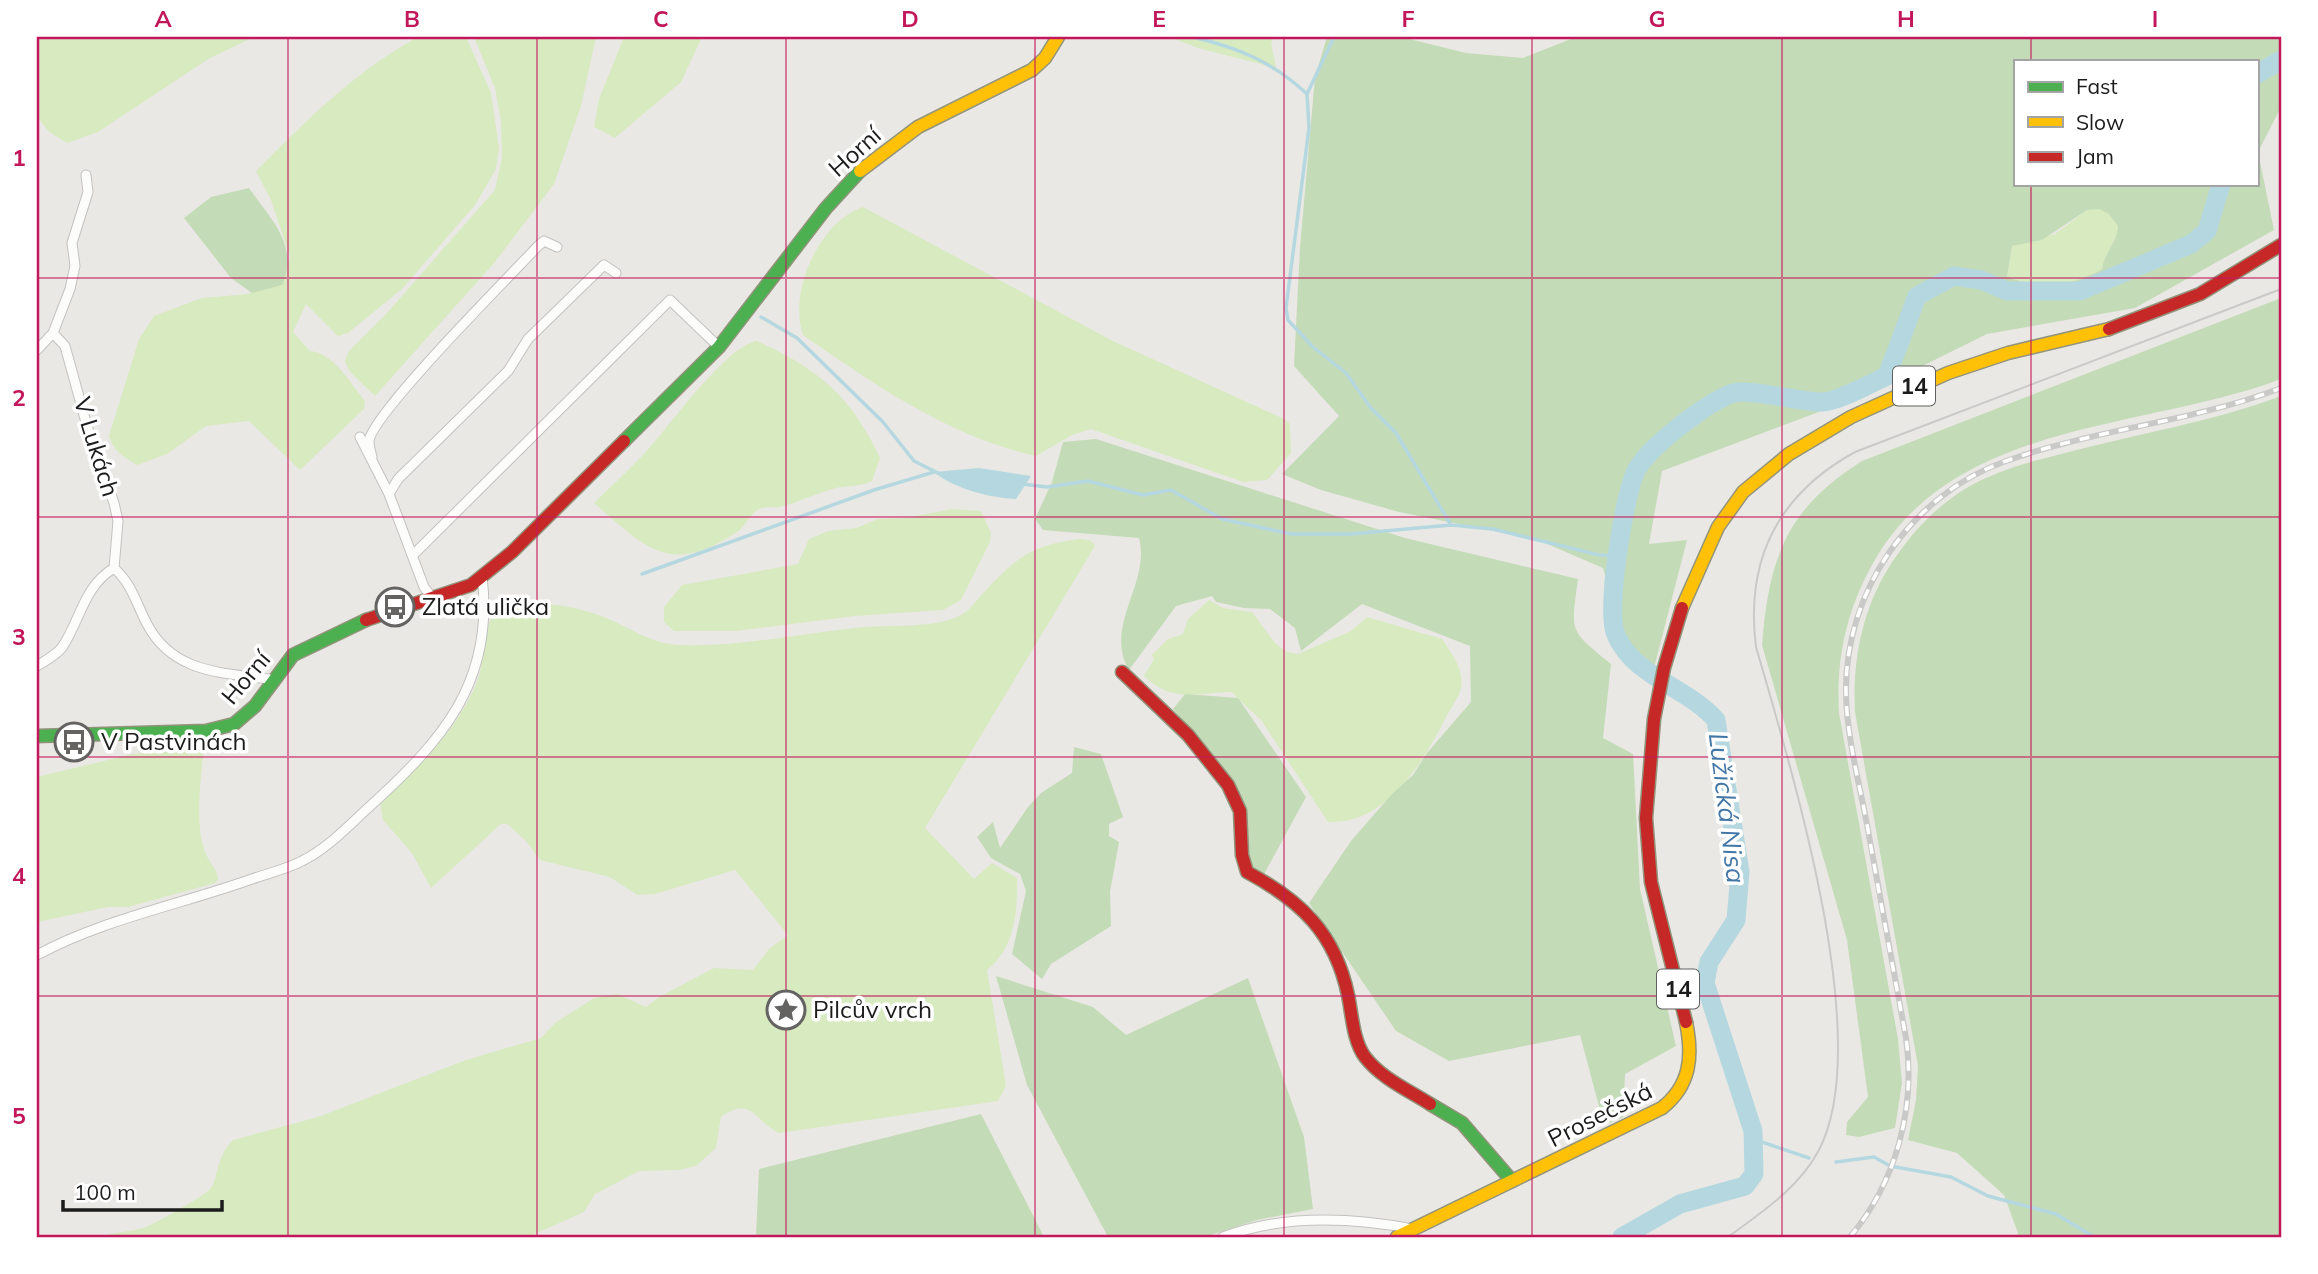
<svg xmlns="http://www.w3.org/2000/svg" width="2318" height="1274" viewBox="0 0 2318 1274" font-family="Mulish,sans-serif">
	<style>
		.grass { fill: #d7eac0 }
		.forest { fill: #c4dbb7; fill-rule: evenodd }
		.water { fill: #b5d8e0 }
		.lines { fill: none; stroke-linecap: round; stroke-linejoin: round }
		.stream { stroke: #b5d8e0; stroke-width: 3.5 }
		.river { stroke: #b5d8e0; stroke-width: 19 }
		.street-casing { stroke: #c3c2c0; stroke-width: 11 }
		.fast-casing { stroke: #93947c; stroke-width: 15 }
		.slow-casing { stroke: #93947c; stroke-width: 15 }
		.jam-casing { stroke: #93947c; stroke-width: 15 }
		.street { stroke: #fcfcfb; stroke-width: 9 }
		.fast { stroke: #4caf50; stroke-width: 12 }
		.slow { stroke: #ffc107; stroke-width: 12 }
		.jam { stroke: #c62828; stroke-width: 12 }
		.tram { stroke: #c9c9c8; stroke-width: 2 }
		.rail-casing { stroke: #c9c9c8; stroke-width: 6 }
		.rail { stroke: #fff; stroke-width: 3.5; stroke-dasharray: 10; stroke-linecap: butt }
		.grid { fill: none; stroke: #c2185b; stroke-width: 2; stroke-opacity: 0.55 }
		.labels { text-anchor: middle; stroke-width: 7; stroke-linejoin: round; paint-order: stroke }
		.shield { fill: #fff; stroke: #606060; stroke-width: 2 }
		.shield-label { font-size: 23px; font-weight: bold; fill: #1c1c1c }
		.street-label { font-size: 24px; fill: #1c1c1c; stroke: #fff }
		.poi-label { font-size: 24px; fill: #1c1c1c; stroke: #fff; text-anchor: start }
		.water-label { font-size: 26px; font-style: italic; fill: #4176a7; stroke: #fff }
		.neatline { fill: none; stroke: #c2185b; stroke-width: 2.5 }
		.grid-label { font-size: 23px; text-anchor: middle; font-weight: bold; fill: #c2185b }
	</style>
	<rect width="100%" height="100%" fill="#eae8e4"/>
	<path class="grass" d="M37,37H254L210,58L98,132L67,143L49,132L37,116Z
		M418,37H466L491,93L499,148L496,169L475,205L402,289L348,333L338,336L306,304L293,332L310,351C334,353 350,383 365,401L364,409L300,470L249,421L206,426L167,454L137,465C124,457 114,452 109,436L139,339L154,316L202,298L248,294L282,284L290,257L271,200L256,171C306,121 355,71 418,37Z
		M474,37H596L581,106L554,184L495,262L375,396L350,372L345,362L348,352L386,314L495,190L502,158L501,122L495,88Z
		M624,37H702L681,82L615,138L594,127L599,99Z
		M1169,37H1275L1271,42L1276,68L1198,48Z
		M863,207L1113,341L1284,419L1290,424L1291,453L1267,480L1243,482L1091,429L1072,435L1036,456C950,437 875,385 803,335C788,292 819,222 863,207Z
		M2099,208L2109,214L2118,226C2117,243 2104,253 2102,269C2072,287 2040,289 2007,277L2012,246L2055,234L2087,210Z
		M757,341C818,369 852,397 880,458L872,481C855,488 850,485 836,488C817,493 799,502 780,507C773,508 766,506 759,509C750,513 746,526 737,532C670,577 646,548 594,503C610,487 628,471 644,454C667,430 726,345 757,341Z
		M952,509L981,511L991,533L990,542L961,600L943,610L855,616L735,631H674L664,622V607L682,585L798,564L809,539L828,531L856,528L878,519L906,518Z
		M1080,539L1090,540L1095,546L925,828L974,879L992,863L1017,878C1018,912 1014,949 987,970L1006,1086L998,1101L779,1133C755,1122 752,1095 721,1117L716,1148L696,1166L679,1170L639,1171L595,1194L584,1212L528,1237H100C114,1232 129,1232 143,1228C153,1225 204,1196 210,1189C219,1179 215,1157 233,1140L318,1117L466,1060L541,1038L555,1023L594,998L617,994L646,1007L659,997L714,968L753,970L769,949L788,935L735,870L655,894L637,895L610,877L540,860L526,841L507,824H501L431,888L412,853L383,820L380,802C418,766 459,730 478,679C485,661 483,619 498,609C505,605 515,606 524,605C554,602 583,608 611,620C635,631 654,644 680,645C739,647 797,634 855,628C883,624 941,630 964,613C972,608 979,597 986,590C1018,556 1033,545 1080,539Z
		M1209,600L1223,608L1252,612L1275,643L1287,652L1298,654L1351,631L1367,617L1442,639C1451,653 1465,670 1461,688C1459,697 1451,708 1446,717C1423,763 1386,825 1328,822L1261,720L1231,692C1194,693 1172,703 1144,676L1154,659L1152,655L1168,639L1183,634L1188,619Z
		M204,748C201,777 194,827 206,854C210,864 217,868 218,879L215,883L128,907H108L37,922V777L133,754Z"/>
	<path class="forest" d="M1327,37H1401L1466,53L1523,58L1576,37H2281V107L2258,152L2274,230L2135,308L1987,334L1864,395L1662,471L1649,544L1687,540L1653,672L1624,635L1603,568L1538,540L1399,512L1321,490L1282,474L1339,416L1294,366L1300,248L1315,77ZM2257,61V184H2015V61ZM2099,209L2109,214L2118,226C2117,243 2104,253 2102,269C2072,287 2040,289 2007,277L2012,246L2042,240L2087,210Z
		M249,188C270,219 300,245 282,285L252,293L231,278L184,218L211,197Z
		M2281,298V379C2144,431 1952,419 1872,565C1846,612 1836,660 1839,713L1898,1039L1902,1083L1895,1128L1859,1137L1846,1135L1847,1122L1868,1097L1847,940L1762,645C1769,558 1786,509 1862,461Z
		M2281,396V1237H2016L2018,1233L2004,1195L1957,1153L1908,1140L1916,1100L1918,1066L1855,712C1852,656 1864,601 1897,555C1916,528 1940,503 1970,486C1999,470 2032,461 2065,453C2136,434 2212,422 2281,396Z
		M1096,439L1405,538L1578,579C1571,633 1568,629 1611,664L1603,738L1633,754L1640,889L1676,1046L1625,1074L1623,1117L1604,1125L1580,1035L1449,1061L1396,1031L1309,903L1351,841L1392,794L1413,775L1427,753L1471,702L1470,646L1362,604L1301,651L1295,628L1270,609L1244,608L1216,602L1212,596L1176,606L1129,670C1103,626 1151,583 1139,538L1043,530L1035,519L1052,482L1063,442Z
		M1185,694L1238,698L1306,797L1262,878L1248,867L1246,807L1230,776L1173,709Z
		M1074,747L1101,754L1123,817L1109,824V836L1119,842L1110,892L1111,926L1051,964L1042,979L1012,954L1026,891L1020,874L991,858L977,837L993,822L1000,848L1028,807L1041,793L1072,773Z
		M996,976L1093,1007L1126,1035L1248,978L1304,1137L1313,1209L1257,1220L1205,1237H1108L1027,1085Z
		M981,1114L1044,1237H756L759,1169Z"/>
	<path class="water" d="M979,468L1031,476L1016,499C991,498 954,489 934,472Z"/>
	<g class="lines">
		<path class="stream" d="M1192,37C1237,47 1273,62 1307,94L1309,128L1286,308L1288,320L1313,347L1346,373L1370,407L1396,433L1451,525
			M1307,94L1334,37
			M761,317L797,338L883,422L914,461L938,473
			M1022,484L1047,487L1088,481L1143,495L1171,490L1222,519L1291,534H1351L1451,525L1493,529L1599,555L1617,556
			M642,574L874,490L934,472
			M1753,1139L1809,1158
			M1836,1162L1874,1157L1890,1166L1951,1177L1988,1196L2056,1214L2094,1237"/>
		<path class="river" d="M2257,74L2281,60
			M1622,1237L1680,1204L1745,1186L1754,1174L1753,1131L1705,983L1709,962L1736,920L1740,872L1716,720C1687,687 1634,677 1616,635C1605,612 1624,498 1635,473C1646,448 1708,402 1733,393C1750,388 1802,403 1823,402C1840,401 1871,383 1887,376L1917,296L1954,276L1981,280L2007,291H2080L2191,244L2207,231L2221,184"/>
		<defs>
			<path id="street" d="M53,333L65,346L89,433L114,503L118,521L114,568C132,584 136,603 147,624C174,675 224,672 275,680
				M37,350L53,333L70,289L75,266L72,243L88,192L86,175
				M360,437L389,494L424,587L433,599
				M372,457C371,453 369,446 369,441C372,414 511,275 538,246L544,241L557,247
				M389,494L398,479L508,371L528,339L604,265L616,273
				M413,555L670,300L719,347
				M37,666C45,661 58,654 63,646C81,618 84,586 114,568
				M37,955C101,920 182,904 252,879C269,873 287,869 302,861C328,848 347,827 368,808C442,741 495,682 482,576
				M1223,1237C1284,1214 1350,1217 1413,1229"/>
			<path id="fast" d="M624,441L719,347L826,208L860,171
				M37,736L206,731L234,724L255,706L293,655L366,620
				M1430,1104L1462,1123L1512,1181"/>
			<path id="slow" d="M860,171L918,127L1032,70L1045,58L1058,37
				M1682,608L1718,527L1743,492L1789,454L1851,417L1948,373L2008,353L2109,329
				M1397,1237L1662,1108C1691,1085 1693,1056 1686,1022"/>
			<path id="jam" d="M2109,329L2200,294L2281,245
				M1682,608L1664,668L1654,719L1646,818L1651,882L1686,1022
				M366,620L471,585L512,552L624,441
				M1122,672L1188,735L1228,785L1240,811L1242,855L1247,872C1301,901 1335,933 1348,995C1352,1014 1353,1041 1365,1057C1381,1078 1408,1090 1430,1104"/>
		</defs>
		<use href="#street" class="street-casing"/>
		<use href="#fast" class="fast-casing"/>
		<use href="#slow" class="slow-casing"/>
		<use href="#jam" class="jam-casing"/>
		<use href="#street" class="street"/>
		<use href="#fast" class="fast"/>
		<use href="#slow" class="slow"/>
		<use href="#jam" class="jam"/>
		<path class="tram" d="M1728,1237C1762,1212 1799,1188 1819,1150C1876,1040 1790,765 1756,647C1745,560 1777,495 1855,452L2281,289"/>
		<defs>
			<path id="rail" d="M1850,1237C1896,1182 1916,1109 1906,1038C1893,968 1880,899 1868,830C1860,785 1847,740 1846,694C1844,593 1910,495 2006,461C2095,429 2193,422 2281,388"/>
		</defs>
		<use href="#rail" class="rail-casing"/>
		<use href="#rail" class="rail"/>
	</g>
	<path class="grid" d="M288,37V1237M537,37V1237M786,37V1237M1035,37V1237M1284,37V1237M1532,37V1237M1782,37V1237M2031,37V61M2031,184V1237M37,278H2281M37,517H2281M37,757H2281M37,996H2281"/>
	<defs>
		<symbol id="bus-ring" viewBox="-11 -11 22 22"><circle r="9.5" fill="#fff" stroke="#646362" stroke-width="1.5"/><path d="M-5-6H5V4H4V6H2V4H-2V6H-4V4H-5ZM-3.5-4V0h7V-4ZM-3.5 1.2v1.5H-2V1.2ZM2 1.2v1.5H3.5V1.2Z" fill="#646362"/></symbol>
		<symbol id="sight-ring" viewBox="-11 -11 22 22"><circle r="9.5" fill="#fff" stroke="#646362" stroke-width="1.5"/><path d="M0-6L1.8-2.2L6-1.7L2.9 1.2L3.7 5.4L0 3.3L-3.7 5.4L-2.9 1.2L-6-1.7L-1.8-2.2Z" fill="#646362"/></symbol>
	</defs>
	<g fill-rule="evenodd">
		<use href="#bus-ring" x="373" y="585" width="44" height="44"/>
		<use href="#bus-ring" x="52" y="720" width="44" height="44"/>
		<use href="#sight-ring" x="764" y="988" width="44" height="44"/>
	</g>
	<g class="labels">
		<g class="shield">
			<rect x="1893" y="366.5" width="42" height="39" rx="5"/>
			<rect x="1657" y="969.5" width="42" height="39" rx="5"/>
		</g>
		<g class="shield-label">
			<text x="1914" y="394">14</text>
			<text x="1678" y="997">14</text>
		</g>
		<g class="street-label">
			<text transform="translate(855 152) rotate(-42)" y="8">Horní</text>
			<text transform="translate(96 447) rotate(73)" y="8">V Lukách</text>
			<text transform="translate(246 678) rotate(-50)" y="8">Horní</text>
			<text transform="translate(1600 1115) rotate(-27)" y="8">Prosečská</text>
		</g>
		<g class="poi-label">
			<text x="422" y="615">Zlatá ulička</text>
			<text x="101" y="750">V Pastvinách</text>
			<text x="813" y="1018">Pilcův vrch</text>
		</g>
		<g class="water-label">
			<text transform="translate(1727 808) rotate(83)" y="9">Lužická Nisa</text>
		</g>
	</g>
	<rect width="2318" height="1274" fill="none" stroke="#ffffff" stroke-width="77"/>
	<rect x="2014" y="60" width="245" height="126" fill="#ffffff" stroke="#a4a4a4" stroke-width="2"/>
	<rect x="2028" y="82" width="35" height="10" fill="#4caf50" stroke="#a4a4a4" stroke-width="2"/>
	<text x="2076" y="94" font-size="21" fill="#1c1c1c">Fast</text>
	<rect x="2028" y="117" width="35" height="10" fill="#ffc107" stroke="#a4a4a4" stroke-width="2"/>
	<text x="2076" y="130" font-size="21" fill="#1c1c1c">Slow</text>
	<rect x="2028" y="152" width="35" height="10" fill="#c62828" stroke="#a4a4a4" stroke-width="2"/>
	<text x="2076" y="164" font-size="21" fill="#1c1c1c">Jam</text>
	<path d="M63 1200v10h159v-10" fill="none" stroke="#1c1c1c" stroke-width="3.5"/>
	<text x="74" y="1200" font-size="21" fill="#1c1c1c" stroke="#ffffff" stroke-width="5" paint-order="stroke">100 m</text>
	<rect x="38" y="38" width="2242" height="1198" class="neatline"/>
	<g class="grid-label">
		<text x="163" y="27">A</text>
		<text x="412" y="27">B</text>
		<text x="661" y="27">C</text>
		<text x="910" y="27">D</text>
		<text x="1159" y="27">E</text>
		<text x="1408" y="27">F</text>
		<text x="1657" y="27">G</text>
		<text x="1906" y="27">H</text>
		<text x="2155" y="27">I</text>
		<text x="19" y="166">1</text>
		<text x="19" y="406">2</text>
		<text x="19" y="645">3</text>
		<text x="19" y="884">4</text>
		<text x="19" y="1124">5</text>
	</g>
</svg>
